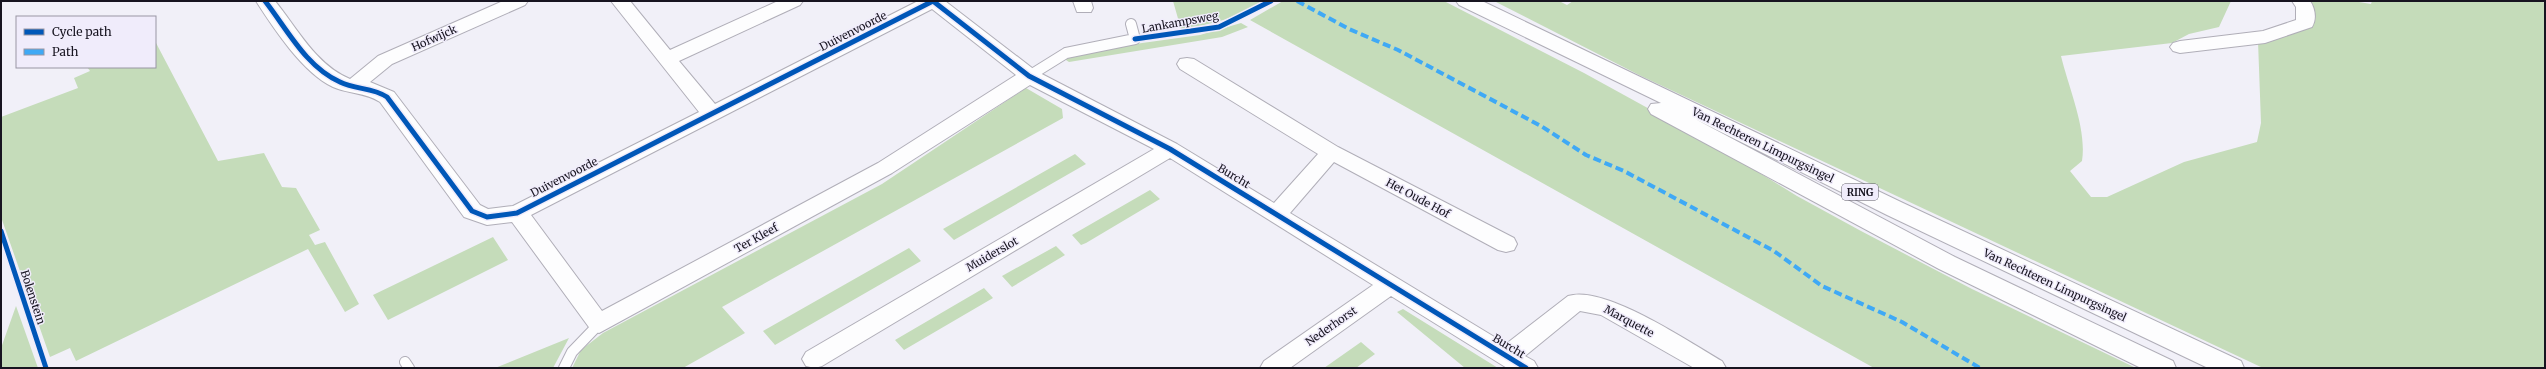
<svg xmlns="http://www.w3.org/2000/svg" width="2546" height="369" viewBox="0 0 2546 369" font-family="Merriweather,serif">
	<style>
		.green { fill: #c5dcba }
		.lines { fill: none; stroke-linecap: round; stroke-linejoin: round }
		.lane-casing { stroke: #b0aeb8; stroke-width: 12 }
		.street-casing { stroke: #b0aeb8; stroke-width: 2 }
		.primary-casing { stroke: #b0aeb8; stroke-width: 2 }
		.lane { stroke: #fdfdfe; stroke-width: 10 }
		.street { fill: #fdfdfe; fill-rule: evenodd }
		.primary { fill: #fdfdfe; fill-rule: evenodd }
		.quiet { stroke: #3fa9f5; stroke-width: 4; stroke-dasharray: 8 4; stroke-linecap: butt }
		.cycleway-casing { stroke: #f0ecfb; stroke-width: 8 }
		.cycleway { stroke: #0057b8; stroke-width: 5 }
		.labels { text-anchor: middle; stroke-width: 3; stroke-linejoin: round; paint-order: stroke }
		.shield { fill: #f0ecfb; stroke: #585562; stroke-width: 1 }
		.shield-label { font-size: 10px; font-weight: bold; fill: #171420 }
		.street-label { font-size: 11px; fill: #171420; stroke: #f0ecfb }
	</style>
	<rect width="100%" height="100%" fill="#f1f0f8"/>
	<path class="green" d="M1173,1H1262C1237,18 1211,25 1181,29Z
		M1283,1H1444L1584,73L1704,139L1797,196L1861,231L1972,289L2136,368H1874L1250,20Z
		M1494,1H1559L1567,5L1573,1H2231L2219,27L2189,34L2172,43L2061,56C2069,89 2087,129 2082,161L2070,171L2091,197H2107L2184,162L2257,142L2261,123L2258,41L2304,25L2296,1H2353L2371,4L2372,1H2540L2545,3V368H2263L1641,76Z
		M1241,23L1248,27L1222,37L1069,62L1063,58L1106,48L1200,35Z
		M155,41L218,161L264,153L282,187L296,188L320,230L309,235L315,245L325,242L359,304L345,312L308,249L76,361L70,348L50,357L1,217V117L78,88L74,78L90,71L87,67H155Z
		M1026,88L1062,109L1063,118L722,307L745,333L683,368H572L581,350L603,333L882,184Z
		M1075,154L1086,164L954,240L943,229Z
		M1150,190L1160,199L1086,243L1081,245L1072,235Z
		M493,237L508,260L388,320L373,295Z
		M1056,246L1065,255L1012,287L1002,276Z
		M909,248L921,261L775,345L763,331Z
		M984,288L993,298L904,350L895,340Z
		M16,306L38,368H1V348Z
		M1403,309L1498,368H1465L1397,312Z
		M569,338L553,368H495Z
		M1361,342L1375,354L1356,368H1324Z"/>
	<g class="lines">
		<defs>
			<path id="lane" d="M1029,76L1066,53L1135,39L1131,24
				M405,362L409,368
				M564,368L572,352L599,324"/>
			<path id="street" d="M256,1H275C297,28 316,65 350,79L378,56L503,1H528L525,5L392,64L370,82L394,92L480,205L488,209L513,206L699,112L611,1H630L670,50L778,1H803L800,5L679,61L715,104L918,1H945L1036,71L1177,144L1274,203L1318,154L1180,69L1177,64L1180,59L1187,58L1194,59L1338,147L1514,238L1517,244L1514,250L1506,252L1498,250L1334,162L1290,213L1506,344L1568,296C1604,284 1689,342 1722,361L1726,368H1694L1601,315L1580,311L1525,356L1534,361L1538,368H1507L1391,296L1290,368H1260L1264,361L1373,285L1170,158L822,366L815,368L806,366L802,359L806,352L1154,149L1030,85L892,173L599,333L591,330L512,222L487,225L464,217L380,102C365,92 349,94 333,87C303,73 274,29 256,1ZM932,9L1016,75L878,163L602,311L531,215Z
				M1073,1H1091L1093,8L1091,12H1077Z
				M2292,1H2310C2315,8 2317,19 2312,27L2265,43L2180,53L2173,51L2170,47L2173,43L2180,41L2263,31L2296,20V7Z"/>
			<path id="primary" d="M1456,1H1482L1903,203L2241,361L2244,368H2208L1887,215L1695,119L1955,257L2173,361L2176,368H2141L1939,269L1651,114L1648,109L1651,104L1661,103L1459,5Z"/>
		</defs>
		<use href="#lane" class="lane-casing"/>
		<use href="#street" class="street-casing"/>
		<use href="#primary" class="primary-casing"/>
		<use href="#lane" class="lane"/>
		<use href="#street" class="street"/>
		<use href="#primary" class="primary"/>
		<path class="quiet" d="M1297,1L1349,29L1398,50L1541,126L1586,155L1624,171L1774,251L1822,286L1902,322L1980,368"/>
		<defs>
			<path id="cycleway" d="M265,1C287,29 306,67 340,82C356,90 372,87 387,97L472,211L487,217L517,213L933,1
				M933,1L1029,76L1170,149L1526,368
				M1135,39L1219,27L1271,1
				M1,231L46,368"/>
		</defs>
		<use href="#cycleway" class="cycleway-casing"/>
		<use href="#cycleway" class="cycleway"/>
	</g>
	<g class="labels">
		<rect class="shield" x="1842" y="184" width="36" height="16" rx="3"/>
		<g class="shield-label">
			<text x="1860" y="196">RING</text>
		</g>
		<g class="street-label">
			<text transform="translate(1180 22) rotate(-10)" y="4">Lankampsweg</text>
			<text transform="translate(853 31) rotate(-27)" y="4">Duivenvoorde</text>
			<text transform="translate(434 38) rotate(-24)" y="4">Hofwijck</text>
			<text transform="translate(1763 145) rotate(26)" y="4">Van Rechteren Limpurgsingel</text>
			<text transform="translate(1234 176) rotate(31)" y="4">Burcht</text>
			<text transform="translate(564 177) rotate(-27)" y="4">Duivenvoorde</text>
			<text transform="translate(1418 198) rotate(28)" y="4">Het Oude Hof</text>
			<text transform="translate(756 238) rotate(-29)" y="4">Ter Kleef</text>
			<text transform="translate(992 254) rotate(-30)" y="4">Muiderslot</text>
			<text transform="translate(2055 285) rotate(25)" y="4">Van Rechteren Limpurgsingel</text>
			<text transform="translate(33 297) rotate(72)" y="4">Bolenstein</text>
			<text transform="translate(1629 321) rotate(28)" y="4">Marquette</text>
			<text transform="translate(1331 326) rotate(-35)" y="4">Nederhorst</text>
			<text transform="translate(1509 346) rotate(31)" y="4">Burcht</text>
		</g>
	</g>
	<rect width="2546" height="369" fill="none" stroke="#171420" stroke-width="4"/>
	<rect x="16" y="16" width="140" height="52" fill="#f0ecfb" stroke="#9996a3"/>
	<rect x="24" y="29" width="20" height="6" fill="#0057b8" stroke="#9996a3"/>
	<text x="52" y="36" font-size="12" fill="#171420">Cycle path</text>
	<rect x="24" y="49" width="20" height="6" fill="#3fa9f5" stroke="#9996a3"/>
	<text x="52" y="56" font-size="12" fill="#171420">Path</text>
</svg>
